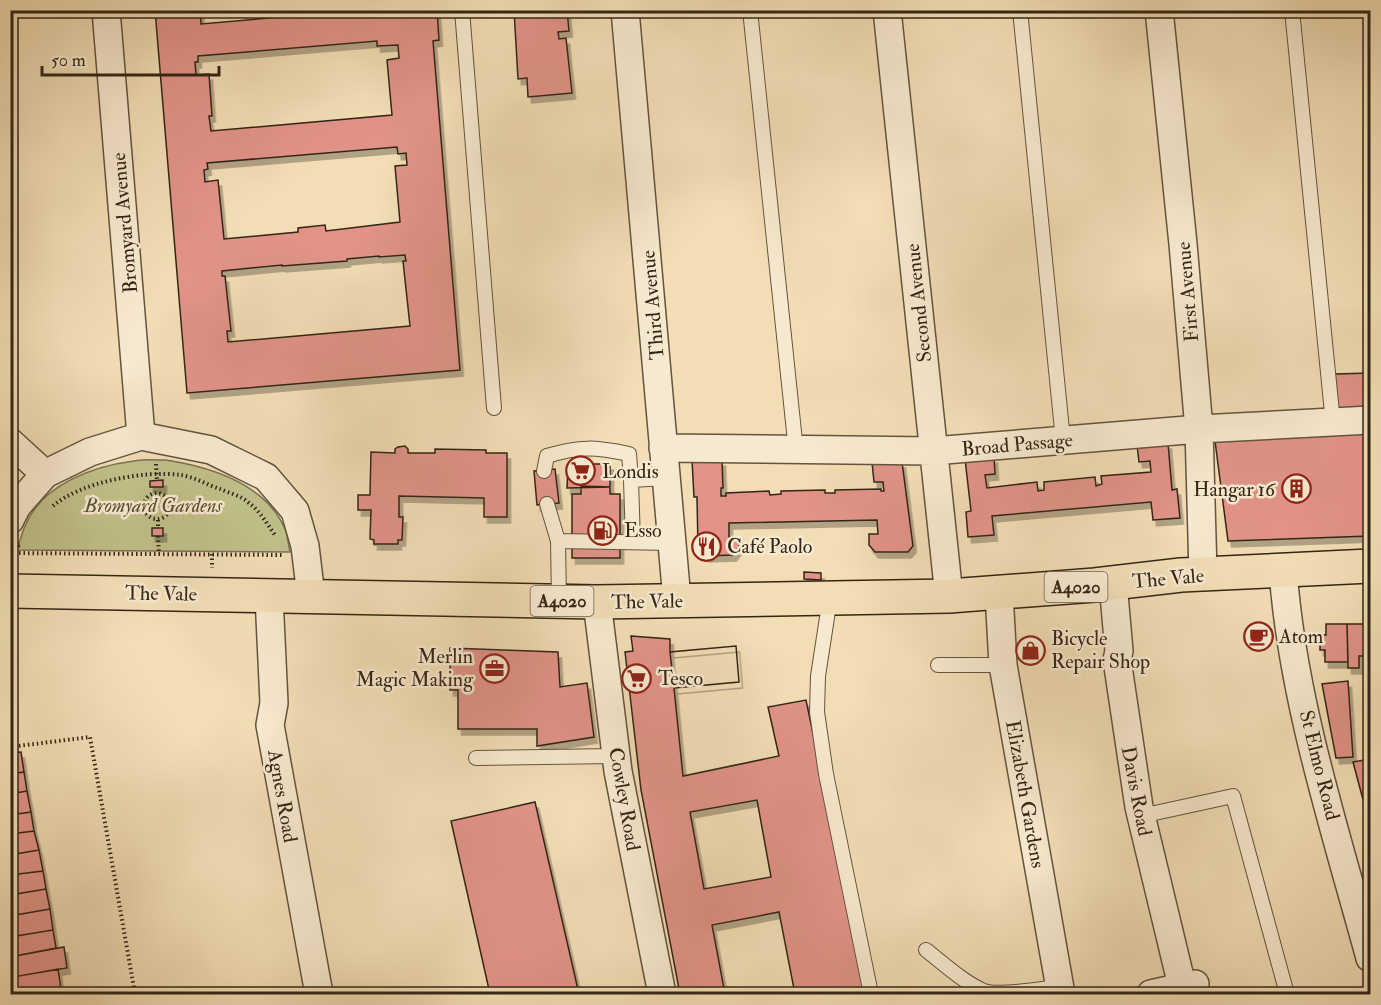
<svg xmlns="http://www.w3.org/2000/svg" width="1381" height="1005" viewBox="0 0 1381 1005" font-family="'IM FELL Double Pica',serif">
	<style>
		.green { fill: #c0bf8a; stroke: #7a7250; stroke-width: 1.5 }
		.building { fill: #e19388; stroke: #332616; stroke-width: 1.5; fill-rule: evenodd; filter: url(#shadow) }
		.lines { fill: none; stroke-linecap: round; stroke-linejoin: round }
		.lane-casing { stroke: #63543e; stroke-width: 16 }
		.street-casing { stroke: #63543e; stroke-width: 30 }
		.primary-casing { stroke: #332616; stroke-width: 36 }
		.path { stroke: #332616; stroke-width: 4; stroke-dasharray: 1.5 3; stroke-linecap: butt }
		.lane { stroke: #f7e9cf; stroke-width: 14 }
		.street { stroke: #f7e9cf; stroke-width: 27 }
		.primary { stroke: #f2ddb5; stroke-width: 33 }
		.labels { text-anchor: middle; stroke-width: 5; stroke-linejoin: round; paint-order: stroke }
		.shield { fill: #f7e9cf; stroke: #6e604e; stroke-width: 1.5 }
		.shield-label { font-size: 18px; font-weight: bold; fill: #332616 }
		.street-label { font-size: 20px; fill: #332616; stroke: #f7e9cf }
		.poi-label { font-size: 20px; fill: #332616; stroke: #f7e9cf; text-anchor: start }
		.park-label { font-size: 20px; font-style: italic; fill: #564c33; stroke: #f7e9cf }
	</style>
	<defs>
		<filter id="shadow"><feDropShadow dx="3.5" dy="6" stdDeviation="0" flood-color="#0004"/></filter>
	</defs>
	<rect width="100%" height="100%" fill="#f2ddb5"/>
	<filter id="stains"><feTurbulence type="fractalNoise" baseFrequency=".00333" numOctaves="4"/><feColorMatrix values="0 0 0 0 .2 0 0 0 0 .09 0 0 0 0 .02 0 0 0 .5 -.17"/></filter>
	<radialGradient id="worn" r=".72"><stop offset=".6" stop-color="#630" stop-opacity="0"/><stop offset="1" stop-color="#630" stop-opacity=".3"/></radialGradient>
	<path class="green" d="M166,460C211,467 265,483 285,529C288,536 288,544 290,552L17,550C20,541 22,532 26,524C43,484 94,466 134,461C144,459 156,460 166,460Z"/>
	<path class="building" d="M155,10H200L201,24L361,10H437L439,40L433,41L460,370L187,393ZM377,41V46L398,45L399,58L387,60L392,115L211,131L209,116H212L209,74L196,75L195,62H198V56ZM397,147L398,154L406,153L407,165L395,166L400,222L326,231L325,225L298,228V232L224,239L218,180L205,182L204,170L208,169L207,163ZM405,255L406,261H403L410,326L228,342L227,331H231L225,276H222V271L282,265V266L347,261V259L379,256V257Z
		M514,10H567L569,31L558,32L559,39L566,38L572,93L528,97L527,78L518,79Z
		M1370,373V407L1338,408L1335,374Z
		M1370,432V536L1228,541L1215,441Z
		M1168,443L1172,490L1177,489L1180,518L1153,520L1151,502L992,516L994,535L968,537L966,512L971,511L965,459L994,457L995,474L985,475L987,488L1037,482L1038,491L1044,490V482L1095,477L1096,486L1102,484L1101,476L1151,472L1150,461L1139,462L1137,445Z
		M405,446L408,449V453H435V449L486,450V453H507V517H484V498L399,496V517H403L402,540H398V544H374V540L370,539L371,510H358V495H370L371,452L395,453V449L398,447Z
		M692,460H722L723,488H721V496H726V493L769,491L770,495L781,494V491L825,490V493H835V490L881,489V491H884L883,482H874L872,462H902L913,546L908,552H875L869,545V534H878L877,520L729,523V537H739V547L733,555L706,556L698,548L697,497H694Z
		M568,464H610V487L567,488Z
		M555,469L559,503L537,505L534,471Z
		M163,480V487H150V481Z
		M581,486L610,487V494H620V558H572V494H581Z
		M152,528H163V536H152Z
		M804,572L821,573V580L804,579Z
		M1326,624H1347L1348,662H1325V650H1320V635H1326Z
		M1347,624H1369L1370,656H1359V668H1348Z
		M631,636L670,639V652L736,646L739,682L674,688L683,776L779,756L768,707L806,700L867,994H795L779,912L712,925L725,994H680L641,790L625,652L633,651ZM757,800L771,877L704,889L690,812Z
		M736,646L739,682L674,688L670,652Z
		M450,648L558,652L560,687L587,683L594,737L537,746V729H458V690H450Z
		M1348,681L1353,757L1336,758L1322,684Z
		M21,752L24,772L10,774V753Z
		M1370,759V826L1353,762Z
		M24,772L27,791L10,794V774Z
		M27,791L31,812L10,815V794Z
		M535,802L579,994H490L451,821Z
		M31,812L34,831L10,834V815Z
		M34,831L39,850L10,855V834Z
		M39,850L43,871L10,875V855Z
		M43,871L46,889L10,895V875Z
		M46,889L50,909L10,916V895Z
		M50,909L53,930L10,937V916Z
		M53,930L56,948L10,957V937Z
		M64,947L67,968L13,977L10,957Z
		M58,969L61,989L16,994L13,977Z
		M61,989L62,994H28Z"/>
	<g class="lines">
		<defs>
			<path id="lane" d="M462,10L494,408
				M750,10L796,451
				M1020,10L1063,440
				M1292,10L1333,423
				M544,471L547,456C580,446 595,447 629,454L631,480
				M547,504L558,541
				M633,542L631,480L666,478
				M830,598L818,676L817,712L826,774L871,994
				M559,601L558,541L672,543
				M938,665H1003
				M476,758L616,756
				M1141,816L1233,796L1287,994
				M926,950C944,964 963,982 984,991C997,996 1044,989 1059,986"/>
			<path id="street" d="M106,10L141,436
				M625,10L677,600
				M887,10L949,596
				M1159,10L1183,244L1199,429L1203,574
				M10,442L45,474
				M663,448L933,451L1199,429L1370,420
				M10,520L17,506L45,474L90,452L141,436L211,450L266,477L295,511L305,546L311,596
				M1283,570C1292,699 1336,833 1370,958
				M1113,583L1119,651L1117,660L1139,807L1184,994
				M999,593L1003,665L1061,994
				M269,596L274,703L270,725L319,994
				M597,602L618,771L662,994
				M1151,994L1195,984"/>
			<path id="primary" d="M10,591L597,602L949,596L1095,585L1181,575L1370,566"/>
		</defs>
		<use href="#lane" class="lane-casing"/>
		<use href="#street" class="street-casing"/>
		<use href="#primary" class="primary-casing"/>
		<path class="path" d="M156,464L157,481
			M144 506a13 13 0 1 1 26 0a13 13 0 1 1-26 0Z
			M53,506C80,482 145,470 181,475C194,477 208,485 220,489C229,493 242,496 249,503C260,511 267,524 275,535
			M158,520V528
			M158,536L159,554
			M10,549L20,545
			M10,553L282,555
			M212,554V568
			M10,747L90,737L135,994"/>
		<use href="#lane" class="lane"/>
		<use href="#street" class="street"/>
		<use href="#primary" class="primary"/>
	</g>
	<defs>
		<symbol id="supermarket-ring" viewBox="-11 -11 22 22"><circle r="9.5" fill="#f7e9cf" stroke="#8f2418" stroke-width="1.5"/><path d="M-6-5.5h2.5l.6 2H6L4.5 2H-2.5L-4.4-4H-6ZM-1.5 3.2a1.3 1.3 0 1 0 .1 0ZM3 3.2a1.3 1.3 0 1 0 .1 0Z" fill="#8f2418"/></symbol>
		<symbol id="building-ring" viewBox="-11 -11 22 22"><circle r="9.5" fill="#f7e9cf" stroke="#8f2418" stroke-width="1.5"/><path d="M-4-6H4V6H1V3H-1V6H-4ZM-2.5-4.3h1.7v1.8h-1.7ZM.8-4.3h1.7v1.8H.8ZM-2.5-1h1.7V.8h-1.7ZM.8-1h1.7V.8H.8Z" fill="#8f2418"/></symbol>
		<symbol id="fuel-ring" viewBox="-11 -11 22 22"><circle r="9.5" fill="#f7e9cf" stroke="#8f2418" stroke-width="1.5"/><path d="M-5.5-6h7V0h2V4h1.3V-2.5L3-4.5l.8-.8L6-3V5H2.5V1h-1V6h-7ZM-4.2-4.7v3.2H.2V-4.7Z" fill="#8f2418"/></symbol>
		<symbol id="restaurant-ring" viewBox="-11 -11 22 22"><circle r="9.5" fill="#f7e9cf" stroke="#8f2418" stroke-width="1.5"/><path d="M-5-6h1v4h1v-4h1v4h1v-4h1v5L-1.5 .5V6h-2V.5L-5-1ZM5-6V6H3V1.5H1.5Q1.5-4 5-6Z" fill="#8f2418"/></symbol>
		<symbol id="cafe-ring" viewBox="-11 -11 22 22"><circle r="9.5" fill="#f7e9cf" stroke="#8f2418" stroke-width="1.5"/><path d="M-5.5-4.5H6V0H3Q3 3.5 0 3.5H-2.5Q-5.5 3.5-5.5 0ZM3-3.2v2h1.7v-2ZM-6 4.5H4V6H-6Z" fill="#8f2418"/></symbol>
		<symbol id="shop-ring" viewBox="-11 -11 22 22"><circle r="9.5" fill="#f7e9cf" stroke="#8f2418" stroke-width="1.5"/><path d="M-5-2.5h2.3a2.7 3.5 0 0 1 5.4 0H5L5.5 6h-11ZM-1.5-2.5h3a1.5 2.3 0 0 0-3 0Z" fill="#8f2418"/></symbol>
		<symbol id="office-ring" viewBox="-11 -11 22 22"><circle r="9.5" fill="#f7e9cf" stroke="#8f2418" stroke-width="1.5"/><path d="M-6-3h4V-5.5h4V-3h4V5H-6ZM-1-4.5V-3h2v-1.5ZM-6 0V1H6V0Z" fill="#8f2418"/></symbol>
	</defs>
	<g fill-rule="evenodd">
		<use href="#supermarket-ring" x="564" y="454" width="33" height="33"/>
		<use href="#building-ring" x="1280" y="472" width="33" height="33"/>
		<use href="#fuel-ring" x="586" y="514" width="33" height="33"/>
		<use href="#restaurant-ring" x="690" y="530" width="33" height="33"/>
		<use href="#cafe-ring" x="1242" y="620" width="33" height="33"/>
		<use href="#shop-ring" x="1014" y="634" width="33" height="33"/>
		<use href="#office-ring" x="478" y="652" width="33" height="33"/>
		<use href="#supermarket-ring" x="620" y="662" width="33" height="33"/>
	</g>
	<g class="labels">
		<g class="shield">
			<rect x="1044.5" y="572" width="63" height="30" rx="4.5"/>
			<rect x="530.5" y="586" width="63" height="30" rx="4.5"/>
		</g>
		<g class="shield-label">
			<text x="1076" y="593">A4020</text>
			<text x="562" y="607">A4020</text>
		</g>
		<g class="street-label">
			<text transform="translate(124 223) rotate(-95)" y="7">Bromyard Avenue</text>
			<text transform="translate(1187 292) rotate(-95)" y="7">First Avenue</text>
			<text transform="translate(918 303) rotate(-96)" y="7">Second Avenue</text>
			<text transform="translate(652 305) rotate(-95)" y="7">Third Avenue</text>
			<text transform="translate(1017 444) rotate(-5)" y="7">Broad Passage</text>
			<text transform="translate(1168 578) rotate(-5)" y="7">The Vale</text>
			<text transform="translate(161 593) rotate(1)" y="7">The Vale</text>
			<text transform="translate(647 601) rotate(-1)" y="7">The Vale</text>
			<text transform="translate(1320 765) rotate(76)" y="7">St Elmo Road</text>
			<text transform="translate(1137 791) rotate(79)" y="7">Davis Road</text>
			<text transform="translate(1026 794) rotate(80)" y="7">Elizabeth Gardens</text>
			<text transform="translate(283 796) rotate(80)" y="7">Agnes Road</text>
			<text transform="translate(625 799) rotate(80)" y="7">Cowley Road</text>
		</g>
		<g class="poi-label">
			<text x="602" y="478">Londis</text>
			<text x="1275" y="496" text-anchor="end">Hangar 16</text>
			<text x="624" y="537">Esso</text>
			<text x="727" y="553">Café Paolo</text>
			<text x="1279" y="643">Atom</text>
			<text x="1051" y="645">Bicycle<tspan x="1051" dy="23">Repair Shop</tspan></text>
			<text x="473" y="663" text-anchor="end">Merlin<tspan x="473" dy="23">Magic Making</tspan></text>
			<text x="658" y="685">Tesco</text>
		</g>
		<g class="park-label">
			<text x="153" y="512">Bromyard Gardens</text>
		</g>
	</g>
	<rect width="1381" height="1005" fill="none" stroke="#f2ddb5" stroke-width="36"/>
	<rect x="12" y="12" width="1357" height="981" fill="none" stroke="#332616" stroke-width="3"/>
	<rect x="18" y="18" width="1345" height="969" fill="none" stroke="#332616" stroke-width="1.5"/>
	<path d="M42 66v9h177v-9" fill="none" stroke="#332616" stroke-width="3"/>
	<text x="51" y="66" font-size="18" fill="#332616" stroke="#f7e9cf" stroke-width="4.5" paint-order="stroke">50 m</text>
	<rect width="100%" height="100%" filter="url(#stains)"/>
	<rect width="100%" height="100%" fill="url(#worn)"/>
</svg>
